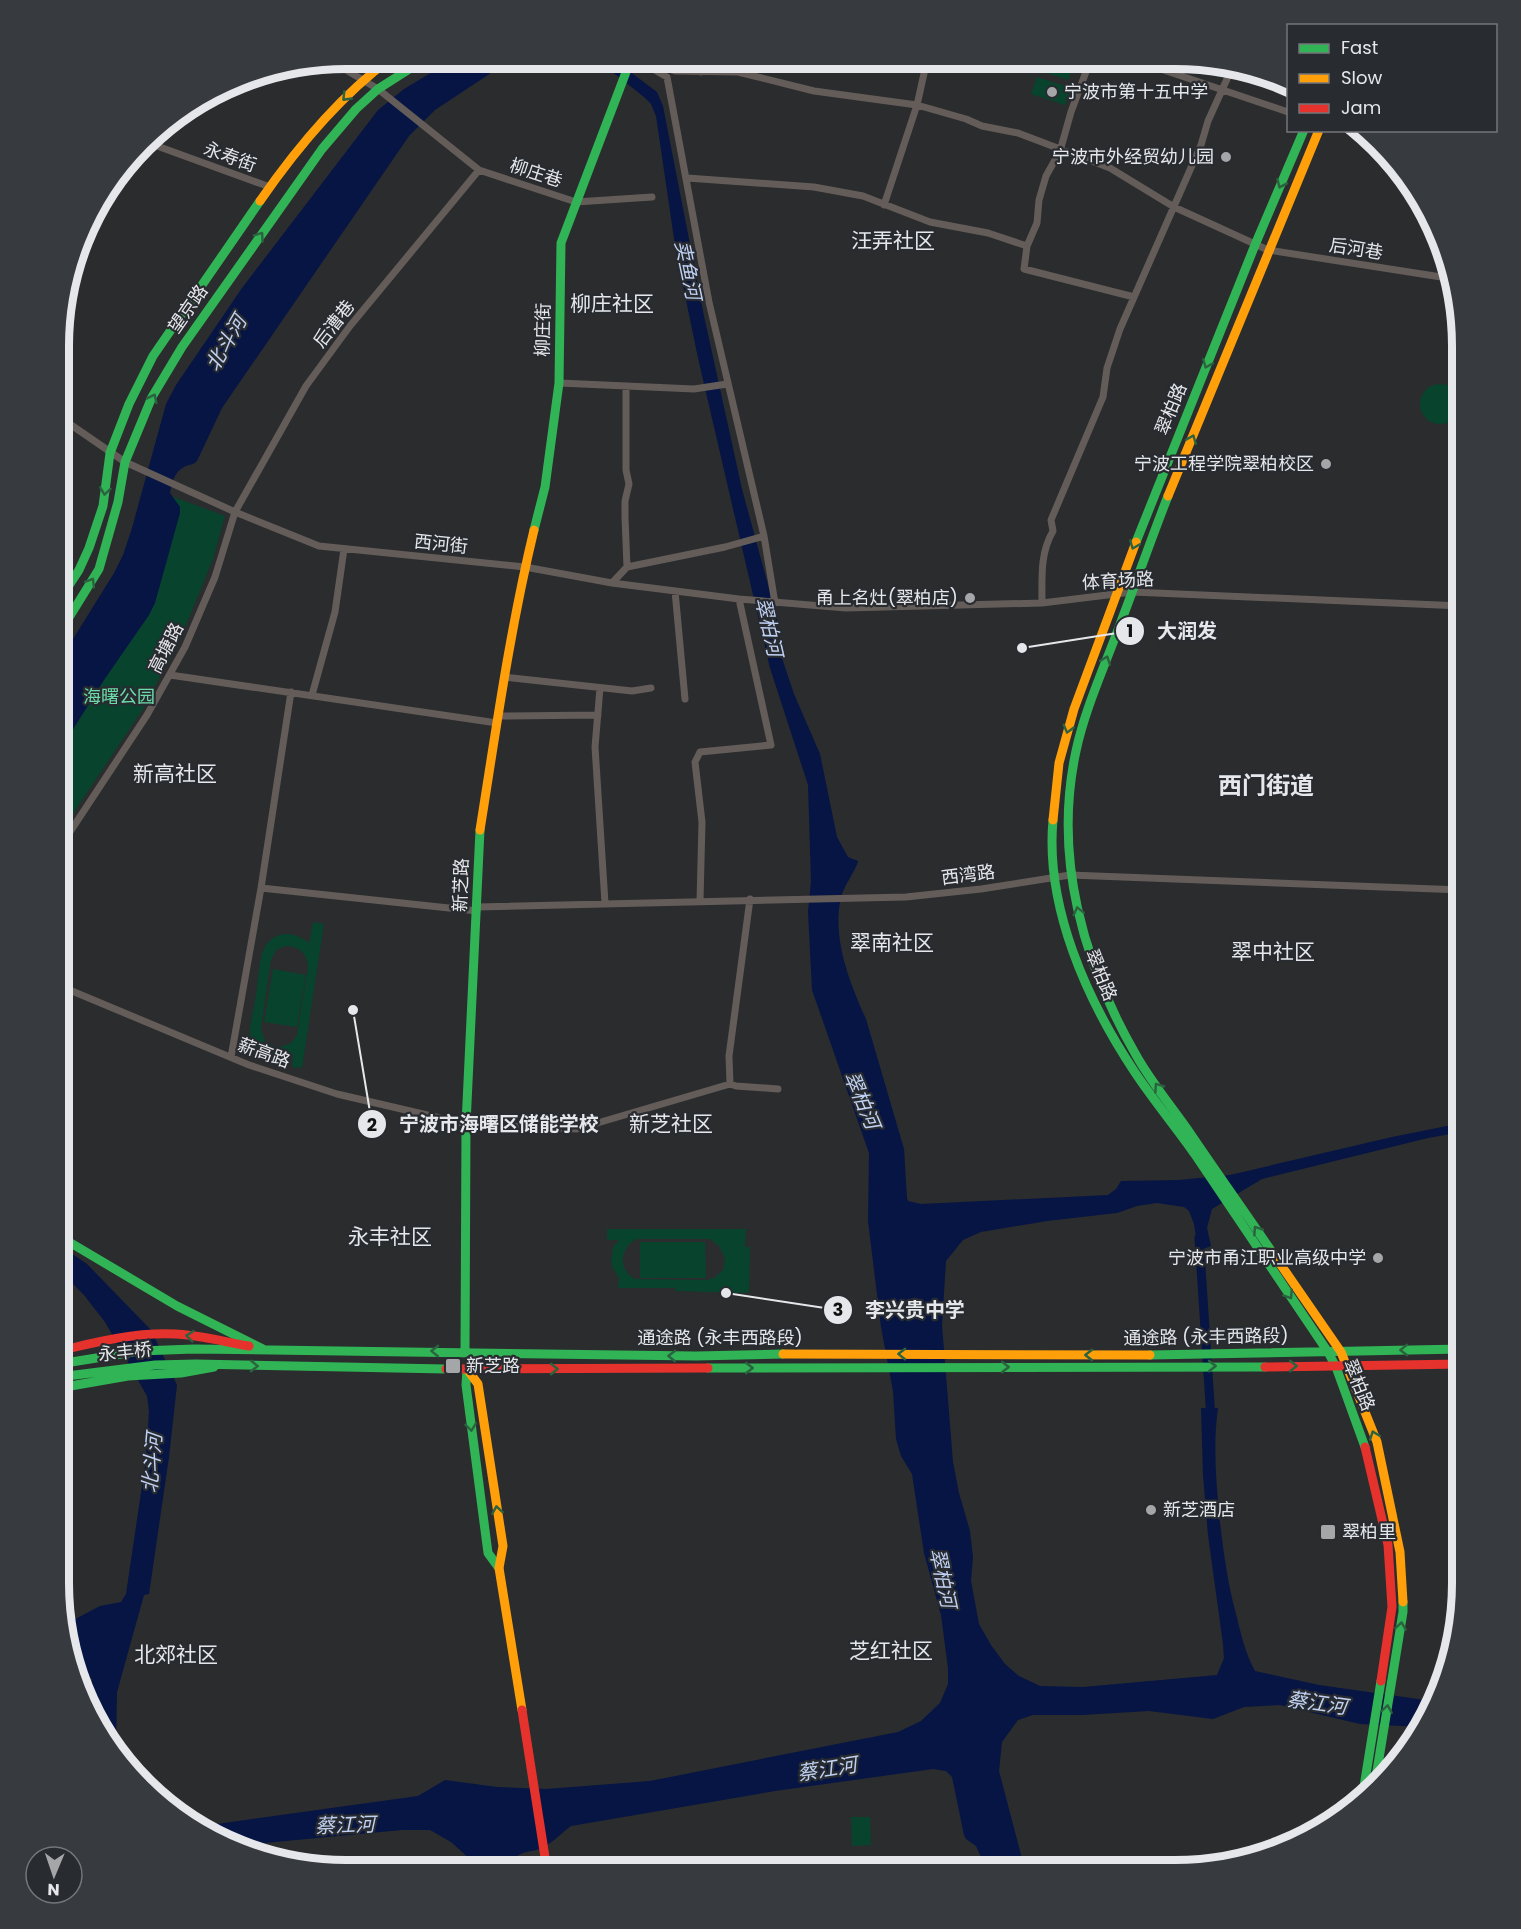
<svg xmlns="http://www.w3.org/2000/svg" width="1521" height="1929" viewBox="0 0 1521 1929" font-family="Poppins,'Noto Sans SC',sans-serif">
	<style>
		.green { fill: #08432e; fill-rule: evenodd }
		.water { fill: #061544 }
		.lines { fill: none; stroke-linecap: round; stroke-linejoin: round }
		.canal { stroke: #061544; stroke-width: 9 }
		.street { stroke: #645c58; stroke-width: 7 }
		.fast { stroke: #30b455; stroke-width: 9 }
		.slow { stroke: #ff9f0a; stroke-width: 9 }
		.jam { stroke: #e5322d; stroke-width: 9 }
		.oneway { stroke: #2b623f }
		.poi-dot { fill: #a4a6a8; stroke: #282b30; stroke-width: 2 }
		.labels { text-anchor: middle; stroke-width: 4.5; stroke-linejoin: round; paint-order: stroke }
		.poi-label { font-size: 18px; fill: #e5e7ea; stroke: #282b30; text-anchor: start }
		.street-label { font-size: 18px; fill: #e5e7ea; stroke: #282b30 }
		.park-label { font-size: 18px; fill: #6bdba8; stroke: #282b30 }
		.water-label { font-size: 20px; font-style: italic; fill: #c0d1f3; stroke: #282b30 }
		.quarter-label { font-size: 21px; fill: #e5e7ea; stroke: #282b30 }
		.district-label { font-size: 24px; font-weight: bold; fill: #e5e7ea; stroke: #282b30 }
		.rim { fill: none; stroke: #e5e7ea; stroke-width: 8 }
		.leader { fill: none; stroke: #e5e7ea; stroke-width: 2 }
		.callout-dot { fill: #e5e7ea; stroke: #282b30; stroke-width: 2 }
		.mark-label { font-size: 18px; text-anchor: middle; font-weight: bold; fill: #111 }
		.callout-label { font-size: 20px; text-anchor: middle; font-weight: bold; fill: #e5e7ea; stroke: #282b30; stroke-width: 4.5; stroke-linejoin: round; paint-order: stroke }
	</style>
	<rect width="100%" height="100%" fill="#2a2c2e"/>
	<path class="green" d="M1008,60L1075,61L1068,80Z
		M1037,77L1071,88L1065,105L1031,94Z
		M1420 404a20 20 0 1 1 40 0a20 20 0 1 1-40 0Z
		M166,494L225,516L213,559L182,635L143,709L60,833V742Z
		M313,922L324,924L302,1068L292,1067L293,1054C278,1065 253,1056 250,1036C249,1025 254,1011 255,1000C258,985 258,968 262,954C269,930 293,929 309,943ZM285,946C299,946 307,953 308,967L297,1035L291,1043L278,1048L265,1042L261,1028L271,960L276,950Z
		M273,969L306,975L297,1027L264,1022Z
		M607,1229H746L745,1247H750L749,1293L676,1291L675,1288H618L619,1278L613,1269L611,1260L613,1247L619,1240H607ZM637,1239H710L719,1246L725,1258L723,1270L714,1278L706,1280L635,1279C618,1270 619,1248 637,1239Z
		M640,1242H705L706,1278H640Z
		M851,1817H870L871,1845L852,1846Z"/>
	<path class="water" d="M454,59H512L435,110L409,136L222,408L197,461C192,466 189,464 184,467C174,472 172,483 170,493L180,507V513L155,603L149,615L104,680L60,750V660L114,573L123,555L132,528L166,404L176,385L242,288L378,110L404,89Z
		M596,59H613L657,92L663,106L704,316L742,489L777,618L781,655L794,694L820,754L837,837L848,857L858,861C857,869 842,887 840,902C833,941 850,984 866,1019L904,1149L907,1198L908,1201L921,1204L1108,1195L1116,1189L1121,1181L1179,1180L1230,1175L1392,1137L1462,1123V1132L1428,1138L1262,1179L1212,1209L1207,1228L1211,1246L1198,1251L1194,1224L1189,1211L1184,1207L1157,1203L1137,1206L1117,1213L1047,1221L981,1232L963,1240L946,1261L942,1325L953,1462L959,1493L970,1531L973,1557L971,1581L979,1624L991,1645L1005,1664L1019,1676L1040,1686L1083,1687L1217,1675L1224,1658L1223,1644L1208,1535L1203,1475L1201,1408H1218C1213,1444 1216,1478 1219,1514C1223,1548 1227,1581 1236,1614C1241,1634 1245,1653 1255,1671L1319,1685L1432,1701L1424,1727L1360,1724L1280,1705L1244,1707L1213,1719L1149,1711L1082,1715H1033L1018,1720L1002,1742L999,1771L1025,1870H987L976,1846L966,1839L964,1835L952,1777L946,1771L933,1769L775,1791L571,1826C560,1834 551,1845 539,1849C531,1852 523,1851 516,1857C511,1860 511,1864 511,1870H478L472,1861L451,1842L430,1830H402L234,1846L195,1827L418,1796L445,1780L497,1787L546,1789L650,1781L898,1732L921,1721L940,1703L948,1684V1668L941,1615L924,1553L912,1474L901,1456L896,1439L893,1391L881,1327L868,1221L869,1153L812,990L808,912L811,881L808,785L770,668L698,358L676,252L656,116L651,104L644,97Z
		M59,1245L87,1264L151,1330L177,1385L169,1457L149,1594L144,1595L117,1692L116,1747L97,1727L93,1719L92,1679L73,1670L68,1658L64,1625L100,1606L121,1602L126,1594L146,1459L149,1411L147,1396L105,1322L84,1295L68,1279L59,1274Z"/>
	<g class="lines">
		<path class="canal" d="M1199,1238L1211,1419"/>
		<path class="street" d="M637,59L675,71L738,72L814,91L917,105L966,119L982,126L1018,133L1110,168L1174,207L1268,250L1454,279
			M701,60V72
			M331,61L378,89L479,170L576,202L652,197
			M1137,61L1288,112
			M646,65L667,77L709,302L764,536L775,603
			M260,73L267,76L272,71
			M146,142L270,187
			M687,178L814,187L863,196L930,222L988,233L1027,246L1024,269L1134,297
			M884,205L917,105L927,60
			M1027,246L1037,223L1039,200L1046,176L1060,151L1071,112L1090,61
			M559,383L694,389L727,384
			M626,386V470L629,484L625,501V517L627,567
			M61,418L125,462L235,512L319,546L525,567L612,583L739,599L846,608L1042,603L1132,592L1462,606
			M612,583L627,567L725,547L764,536
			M675,591L685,699
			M1042,603C1042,577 1040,553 1053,531L1051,520L1103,397L1107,368L1120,329L1201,145L1208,121L1232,68
			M170,675L497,723
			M504,677L632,691L651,688
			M600,688L595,747L605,903
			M312,695L335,612L344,549
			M498,716L598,715
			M60,847L147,715L185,647L215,577L235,512L306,386L350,326L479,170
			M261,888L291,692
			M700,901L702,822L695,762L700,752L771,745L739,599
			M477,907L906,897L981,889L1070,875L1462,890
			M60,986L249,1065L337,1094L466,1124L577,1129L730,1084L736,1086L778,1089
			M231,1057L261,888L477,911
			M730,1084L729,1056L750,899"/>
		<path class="fast" d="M1168,496C1151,539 1136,583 1119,627C1104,668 1085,709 1076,751C1053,857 1083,963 1136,1055C1151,1082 1172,1107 1190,1133C1217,1173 1245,1212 1272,1252
			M534,530L545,487L559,383L561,243L631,59
			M1136,542L1255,245L1304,130
			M60,599L79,570L89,548L103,506L110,453L129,404L153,356L260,201
			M60,632L99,569L118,502L125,462L152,397L182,347L322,149L356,109L378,89L425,59
			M1053,820C1045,907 1087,1000 1134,1071C1153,1100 1176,1127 1196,1156C1240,1221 1284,1287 1328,1352L1336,1367L1365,1447
			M59,1236L177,1306L263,1349
			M465,1352L466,1124L480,830
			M1150,1355L1462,1349
			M59,1364L140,1351L194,1349L696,1356L783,1354
			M708,1368L1265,1367
			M467,1369L466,1385L488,1553L499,1568
			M59,1377L155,1365L196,1364L446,1369
			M59,1388L128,1376L181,1373L214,1367
			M1374,1789L1403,1612V1602
			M1362,1799L1381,1681"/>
		<path class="slow" d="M260,201C296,149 339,97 390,59
			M1168,496L1319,130
			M1053,820L1059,763L1074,709L1136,542
			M480,830C496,730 510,629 534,530
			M1272,1252L1341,1352L1377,1442L1400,1552L1403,1602
			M783,1354L1150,1355
			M467,1369L478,1384L503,1546L499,1568L522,1710"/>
		<path class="jam" d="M59,1351C96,1342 136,1332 175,1334C200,1335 225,1342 249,1346
			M1265,1367L1462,1364
			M446,1369L708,1368
			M1365,1447L1388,1545L1392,1607L1381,1681
			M522,1710L547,1870"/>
	</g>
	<defs><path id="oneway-chevron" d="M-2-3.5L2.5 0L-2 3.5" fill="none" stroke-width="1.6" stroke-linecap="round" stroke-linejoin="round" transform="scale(1.5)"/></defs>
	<g class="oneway">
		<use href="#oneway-chevron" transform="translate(346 97) rotate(134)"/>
		<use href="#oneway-chevron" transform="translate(1281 184) rotate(114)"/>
		<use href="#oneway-chevron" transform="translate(260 236) rotate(-55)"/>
		<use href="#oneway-chevron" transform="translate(1207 364) rotate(112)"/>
		<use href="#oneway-chevron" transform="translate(153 398) rotate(-64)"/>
		<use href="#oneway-chevron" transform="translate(1192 439) rotate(-68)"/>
		<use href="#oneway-chevron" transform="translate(105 491) rotate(98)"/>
		<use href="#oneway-chevron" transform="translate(1134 545) rotate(112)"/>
		<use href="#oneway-chevron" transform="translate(91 582) rotate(-59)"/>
		<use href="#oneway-chevron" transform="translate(1106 660) rotate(-69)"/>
		<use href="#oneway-chevron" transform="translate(1068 729) rotate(105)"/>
		<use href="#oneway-chevron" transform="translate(1078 911) rotate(-104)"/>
		<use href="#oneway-chevron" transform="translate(1158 1087) rotate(-125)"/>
		<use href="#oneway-chevron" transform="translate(1257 1230) rotate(-124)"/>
		<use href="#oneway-chevron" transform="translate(1289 1295) rotate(56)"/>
		<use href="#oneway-chevron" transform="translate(190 1336) rotate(-174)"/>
		<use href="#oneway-chevron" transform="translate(1404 1350) rotate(179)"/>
		<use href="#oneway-chevron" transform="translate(435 1351) rotate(-179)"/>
		<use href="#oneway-chevron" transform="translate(902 1354) rotate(-179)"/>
		<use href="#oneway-chevron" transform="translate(1089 1355) rotate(-180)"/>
		<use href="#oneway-chevron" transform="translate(672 1356) rotate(-179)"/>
		<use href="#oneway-chevron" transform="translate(254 1366) rotate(1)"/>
		<use href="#oneway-chevron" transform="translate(1212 1366)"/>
		<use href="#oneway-chevron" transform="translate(1293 1366)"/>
		<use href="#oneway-chevron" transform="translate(1005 1367)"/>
		<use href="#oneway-chevron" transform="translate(749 1368)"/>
		<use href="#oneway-chevron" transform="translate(554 1369)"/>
		<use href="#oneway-chevron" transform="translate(471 1427) rotate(83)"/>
		<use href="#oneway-chevron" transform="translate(1374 1435) rotate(-110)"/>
		<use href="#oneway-chevron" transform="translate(497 1510) rotate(-99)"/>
		<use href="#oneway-chevron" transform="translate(1401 1626) rotate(-81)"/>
		<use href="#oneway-chevron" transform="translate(1387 1709) rotate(-81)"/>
	</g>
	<g class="poi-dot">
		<circle cx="1052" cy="92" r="6"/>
		<circle cx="1226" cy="157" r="6"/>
		<circle cx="1326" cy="464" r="6"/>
		<circle cx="970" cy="598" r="6"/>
		<circle cx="1378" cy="1258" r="6"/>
		<rect x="445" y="1358" width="16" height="16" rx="3"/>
		<circle cx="1151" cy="1510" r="6"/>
		<rect x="1320" y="1524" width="16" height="16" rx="3"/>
	</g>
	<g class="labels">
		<g class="poi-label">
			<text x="1064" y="98">宁波市第十五中学</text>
			<text x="1214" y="163" text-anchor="end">宁波市外经贸幼儿园</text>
			<text x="1314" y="470" text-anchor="end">宁波工程学院翠柏校区</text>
			<text x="958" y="604" text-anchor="end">甬上名灶(翠柏店)</text>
			<text x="1366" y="1264" text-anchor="end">宁波市甬江职业高级中学</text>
			<text x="466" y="1372">新芝路</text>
			<text x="1163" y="1516">新芝酒店</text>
			<text x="1342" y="1538">翠柏里</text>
		</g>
		<g class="street-label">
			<text transform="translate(230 157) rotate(20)" y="6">永寿街</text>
			<text transform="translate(536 173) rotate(18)" y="6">柳庄巷</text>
			<text transform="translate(1356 249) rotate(9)" y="6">后河巷</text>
			<text transform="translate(188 309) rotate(-55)" y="6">望京路</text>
			<text transform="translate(334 324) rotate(-52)" y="6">后漕巷</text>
			<text transform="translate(543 330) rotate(-89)" y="6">柳庄街</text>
			<text transform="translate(1171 409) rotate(-68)" y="6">翠柏路</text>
			<text transform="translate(441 544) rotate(6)" y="6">西河街</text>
			<text transform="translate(1118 581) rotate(-3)" y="6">体育场路</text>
			<text transform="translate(166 648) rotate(-63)" y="6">高塘路</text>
			<text transform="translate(968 875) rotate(-7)" y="6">西湾路</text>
			<text transform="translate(461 885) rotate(-88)" y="6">新芝路</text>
			<text transform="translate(1101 975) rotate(68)" y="6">翠柏路</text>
			<text transform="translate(264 1053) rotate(20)" y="6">薪高路</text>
			<text transform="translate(1206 1337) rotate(-1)" y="6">通途路 (永丰西路段)</text>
			<text x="720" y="1344">通途路 (永丰西路段)</text>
			<text transform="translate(125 1352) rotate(-6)" y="6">永丰桥</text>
			<text transform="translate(1359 1385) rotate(68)" y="6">翠柏路</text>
		</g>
		<g class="park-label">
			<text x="119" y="703">海曙公园</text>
		</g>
		<g class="water-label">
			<text transform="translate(688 270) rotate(78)" y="7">卖鱼河</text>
			<text transform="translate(226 343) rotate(-60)" y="7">北斗河</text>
			<text transform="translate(769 627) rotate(77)" y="7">翠柏河</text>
			<text transform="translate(862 1100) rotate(67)" y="7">翠柏河</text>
			<text transform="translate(152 1463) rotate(-85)" y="7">北斗河</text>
			<text transform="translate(943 1578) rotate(78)" y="7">翠柏河</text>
			<text transform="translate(1317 1703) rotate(8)" y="7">蔡江河</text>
			<text transform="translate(827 1769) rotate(-9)" y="7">蔡江河</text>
			<text transform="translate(345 1825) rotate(-2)" y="7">蔡江河</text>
		</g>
		<g class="quarter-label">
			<text x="893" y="248">汪弄社区</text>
			<text x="612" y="311">柳庄社区</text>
			<text x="175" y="781">新高社区</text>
			<text x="892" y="950">翠南社区</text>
			<text x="1273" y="959">翠中社区</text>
			<text x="671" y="1131">新芝社区</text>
			<text x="390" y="1244">永丰社区</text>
			<text x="891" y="1658">芝红社区</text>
			<text x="176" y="1662">北郊社区</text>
		</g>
		<g class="district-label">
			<text x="1266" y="794">西门街道</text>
		</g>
	</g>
	<path d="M0 0H1521V1929H0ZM346 69H1175A277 277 0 0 1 1452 346V1583A277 277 0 0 1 1175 1860H346A277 277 0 0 1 69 1583V346A277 277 0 0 1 346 69Z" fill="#373a3f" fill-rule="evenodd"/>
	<path class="rim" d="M346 69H1175A277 277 0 0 1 1452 346V1583A277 277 0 0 1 1175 1860H346A277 277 0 0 1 69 1583V346A277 277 0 0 1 346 69Z"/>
	<path class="leader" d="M1022 648L1130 631M353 1010L372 1124M726 1293L838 1310"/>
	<g class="callout-dot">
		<circle cx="1022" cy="648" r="6"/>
		<circle cx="353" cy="1010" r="6"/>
		<circle cx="726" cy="1293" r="6"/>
		<circle cx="1130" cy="631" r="15"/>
		<circle cx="372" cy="1124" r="15"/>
		<circle cx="838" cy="1310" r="15"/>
	</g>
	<g class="mark-label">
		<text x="1130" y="637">1</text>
		<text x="372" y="1131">2</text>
		<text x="838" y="1316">3</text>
	</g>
	<g class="callout-label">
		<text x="1187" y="638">大润发</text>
		<text x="499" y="1131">宁波市海曙区储能学校</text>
		<text x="915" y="1317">李兴贵中学</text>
	</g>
	<rect x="1287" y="24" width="210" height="108" fill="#282b30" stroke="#74767a" stroke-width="1.5"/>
	<rect x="1299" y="44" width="30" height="9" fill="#30b455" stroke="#74767a" stroke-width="1.5"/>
	<text x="1341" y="54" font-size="18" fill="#e5e7ea">Fast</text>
	<rect x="1299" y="74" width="30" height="9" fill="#ff9f0a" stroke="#74767a" stroke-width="1.5"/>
	<text x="1341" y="84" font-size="18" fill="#e5e7ea">Slow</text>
	<rect x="1299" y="104" width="30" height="9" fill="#e5322d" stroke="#74767a" stroke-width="1.5"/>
	<text x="1341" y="114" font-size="18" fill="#e5e7ea">Jam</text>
	<g transform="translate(54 1875) rotate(182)"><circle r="28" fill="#282b30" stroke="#74767a" stroke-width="1.5"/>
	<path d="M0-4.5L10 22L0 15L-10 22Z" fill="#a4a6a8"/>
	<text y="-9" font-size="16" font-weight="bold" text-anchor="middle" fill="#e5e7ea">N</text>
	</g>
</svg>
